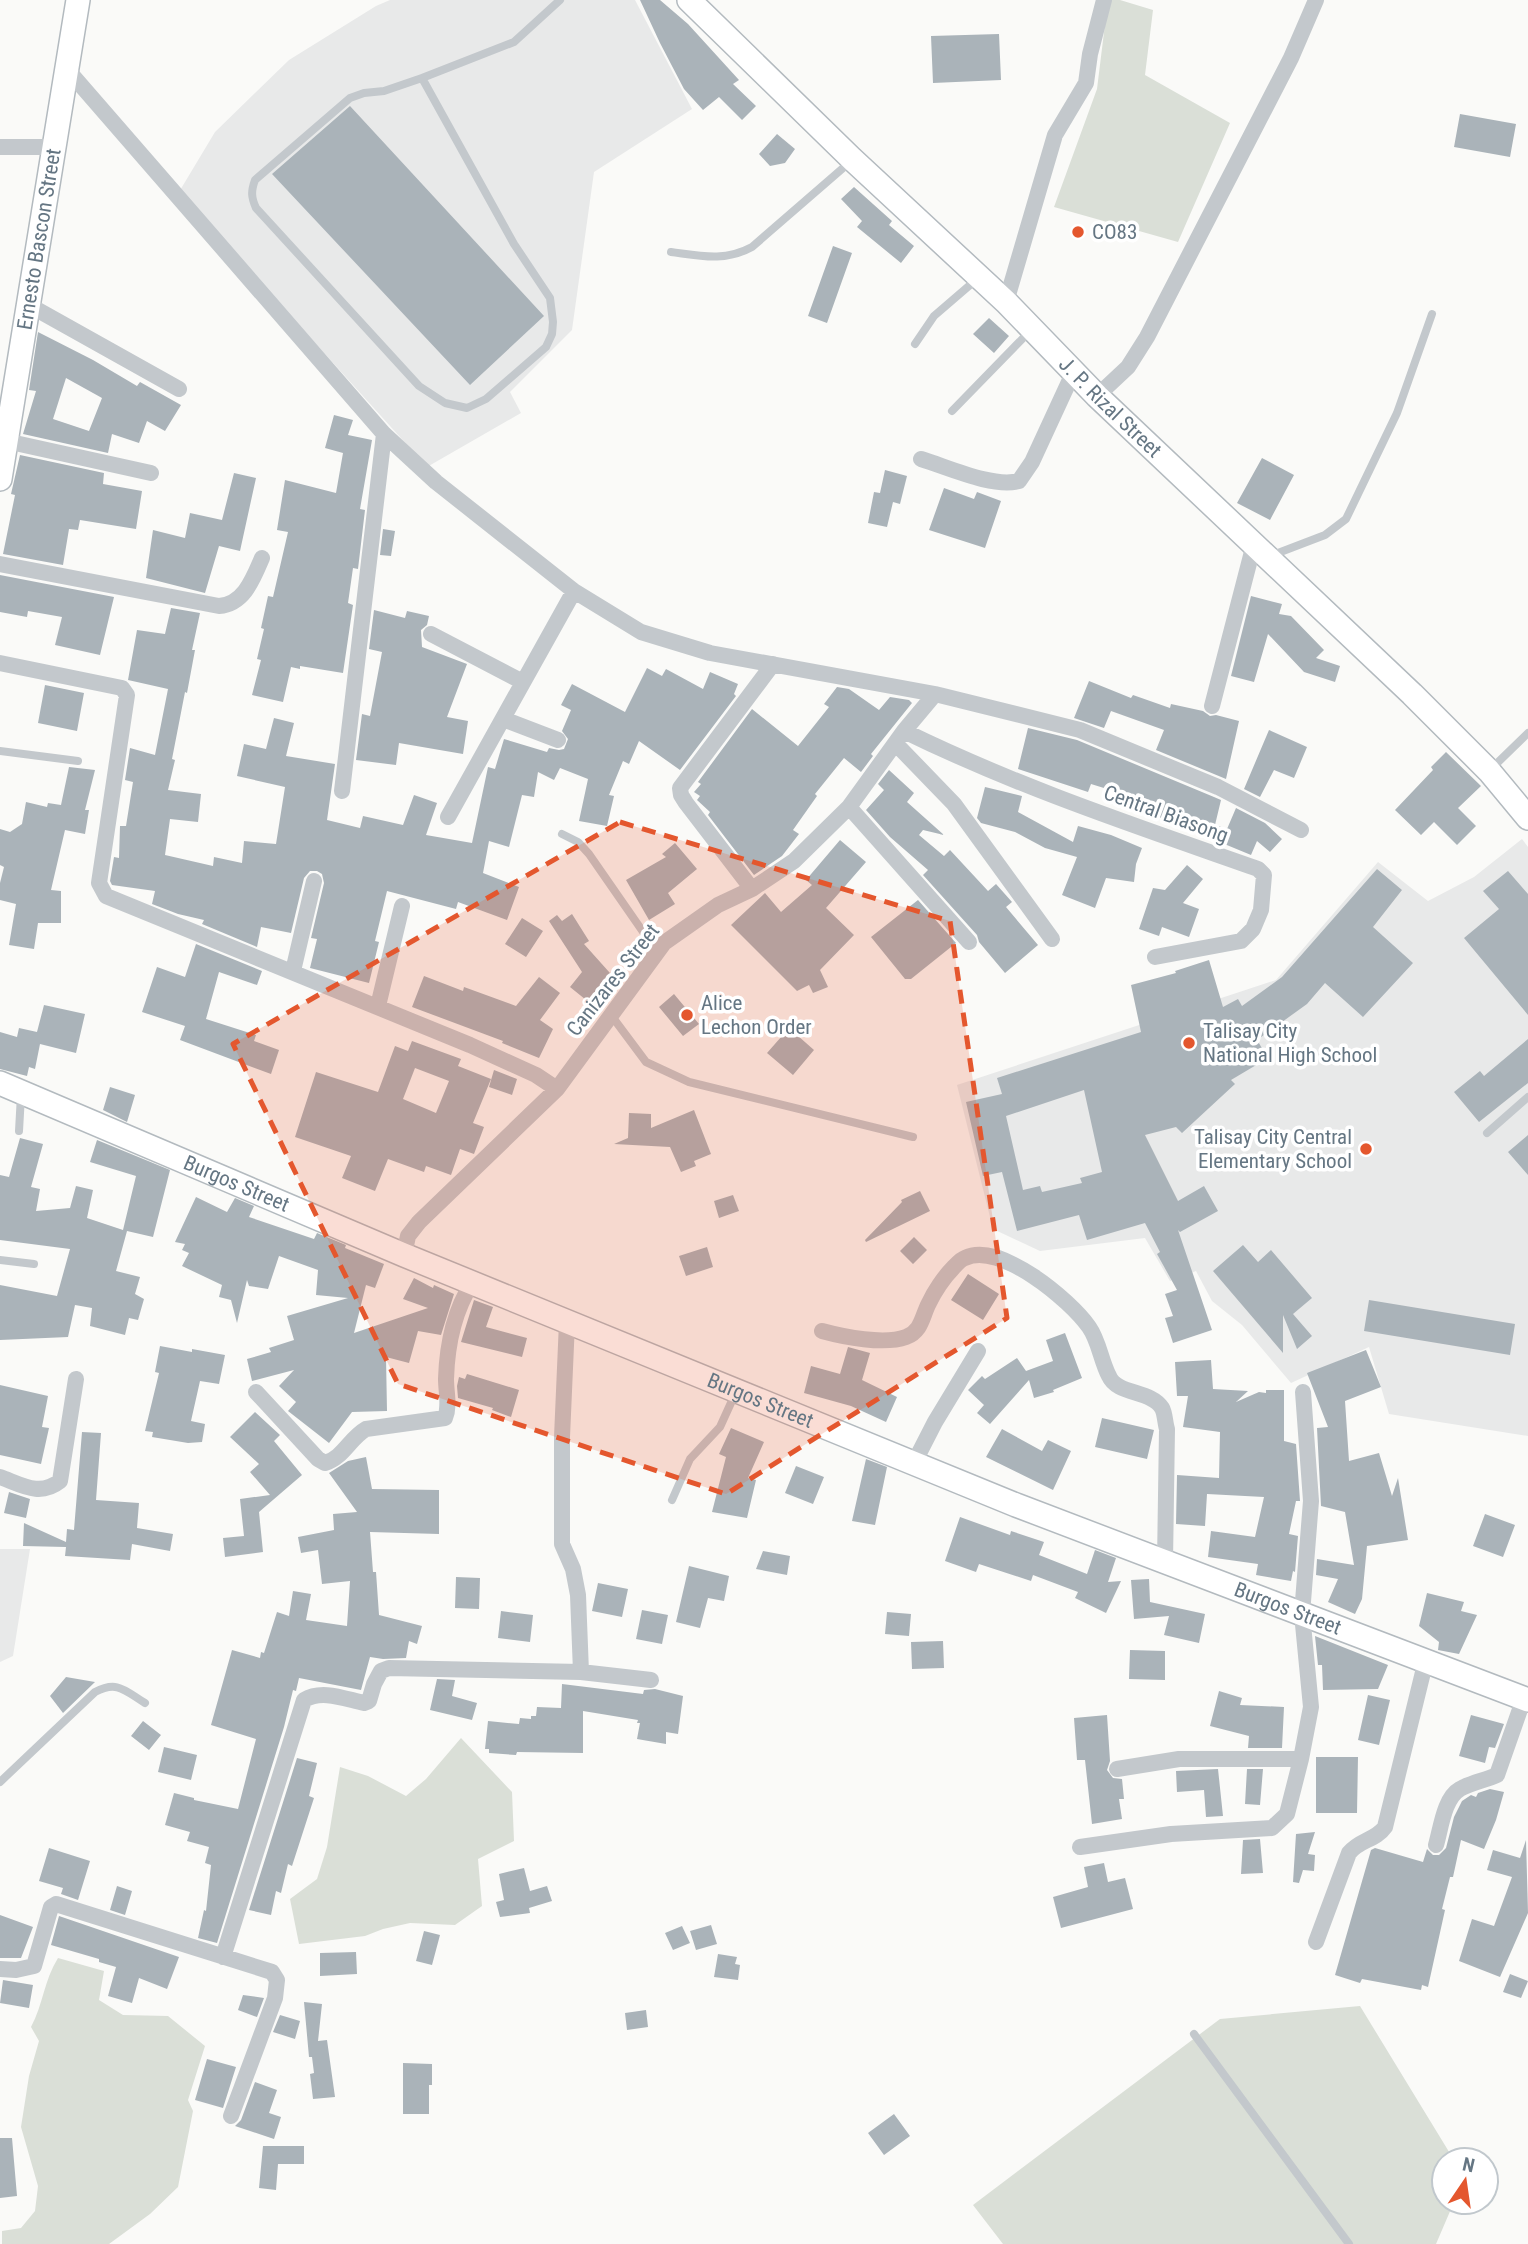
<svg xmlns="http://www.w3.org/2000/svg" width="1528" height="2244" viewBox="0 0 1528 2244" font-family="'Roboto Condensed',sans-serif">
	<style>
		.built { fill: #e8e9e9 }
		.green { fill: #dadfd7 }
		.building { fill: #aab3b9; fill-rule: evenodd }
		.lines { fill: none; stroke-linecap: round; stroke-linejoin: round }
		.secondary-casing { stroke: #b3babf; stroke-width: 26 }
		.lane { stroke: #c3c8cc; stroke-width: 8 }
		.street { stroke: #c3c8cc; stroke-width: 16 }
		.secondary { stroke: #fff; stroke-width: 23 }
		.marked { fill: #e4572e; fill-opacity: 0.2; stroke: #e4572e; stroke-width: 5; stroke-dasharray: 14 9; stroke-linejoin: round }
		.poi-dot { fill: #e4572e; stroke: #fff; stroke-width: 2.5 }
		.labels { text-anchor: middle; stroke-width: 7; stroke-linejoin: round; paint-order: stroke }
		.poi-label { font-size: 21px; fill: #657683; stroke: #fff; text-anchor: start }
		.street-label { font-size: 21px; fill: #657683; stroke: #fff }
	</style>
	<rect width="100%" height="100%" fill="#fafaf8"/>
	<path class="built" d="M390,0H635L692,109L594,172L572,330L510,392L521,413L427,467L179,192L215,132L289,60L376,6Z
		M1522,839L1528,847V1436L1389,1414L1369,1347L1291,1383L1242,1325L1212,1301L1196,1271L1170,1281L1145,1238L1040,1251L993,1229L957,1085L1276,980L1378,862L1428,901L1474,877Z
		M0,1549H30L13,1656L0,1662Z"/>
	<path class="green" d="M1108,0H1120L1153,10L1145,75L1230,123L1178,242L1054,207L1097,89Z
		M461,1738L512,1792L514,1841L478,1859L482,1906L455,1925L410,1923L383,1929L365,1936L299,1944L290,1899L317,1879L327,1847L340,1767L368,1776L406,1796L426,1779Z
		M58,1958L104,1971L99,2000L123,2015L168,2016L205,2046L188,2100L193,2111L178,2187L150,2214L109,2244H2V2231L21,2228L35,2211L38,2186L21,2127L29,2076L39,2041L31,2027C43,2005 44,1980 58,1958Z
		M1360,2006L1454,2160H1444V2202H1454L1436,2244H1003L973,2205L1220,2019Z"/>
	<path class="building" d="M640,0H660L688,24L739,80L733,84L756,106L742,120L719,97L703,110L684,89L660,43Z
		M999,34L1001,80L933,83L931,36Z
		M350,106L544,316L470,385L272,174Z
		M1460,114L1516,124L1510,157L1454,147Z
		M777,134L795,149L785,163L770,166L759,154Z
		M854,187L892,221L889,225L914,246L901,263L857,227L862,221L841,199Z
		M833,246L852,253L827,323L808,316Z
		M989,318L1009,336L994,353L973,334Z
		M38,332L93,360L137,386L140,382L181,405L165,431L147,421L139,443L112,434L108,453L23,434L36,391L29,390ZM66,378L102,398L89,431L53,419Z
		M334,415L353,420L348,435L372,440L360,509L365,510L358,569L353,568L348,603L353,605L343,673L300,666V669L291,667L283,702L252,695L261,660L257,659L264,629L261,628L268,596L273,597L288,532L277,530L285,480L336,493L343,453L325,448Z
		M20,455L104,473L103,484L142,491L136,529L80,520L78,530L69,529L63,565L3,554L15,495L11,494Z
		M1262,458L1294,475L1270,520L1237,503Z
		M885,470L907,476L900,504L893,502L887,527L868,523L874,492L880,493Z
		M234,473L256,478L240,551L219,546L205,593L146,578L153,530L185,538L190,513L222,520Z
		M944,488L974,499L977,492L1001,501L985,548L929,530Z
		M383,529L395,531L391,556L380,555Z
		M0,575L114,597L100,655L55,645L62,617L28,611L27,617L0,612Z
		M1251,596L1282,604L1279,614L1291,616L1324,650L1316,658L1340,666L1335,682L1304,672L1268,634L1254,682L1231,676Z
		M171,608L200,613L192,650H195L187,693L185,692L172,759L175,760L168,790L201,794L198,822L170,819L165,855L213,866L214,857L242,863L244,841L276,844L285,787L237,776L244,744L266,749L274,718L294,723L286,756L335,764L327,820L360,828L363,816L403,825L414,795L437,803L426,835L472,843L488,767L495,769L504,739L547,752L549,748L559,750L564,749L568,739L562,731L571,710L561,705L572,684L625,712L647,668L662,676L666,669L703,689L710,672L738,684L734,694L736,696L680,770L639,741L629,764L623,761L609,795L614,796L607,826L579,821L588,779L560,768L554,780L538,772L534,797L522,795L509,847L489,841L483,873L519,887L507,920L458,902L456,909L387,891L375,941L379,942L369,983L310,968L317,939L311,938L324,883L322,874L317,871H310L304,878L291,933L261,927L257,947L202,924L204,920L178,914L152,904L155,891L112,885L110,881L114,857L119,858L120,826H126L133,782L125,780L130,748L155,755L168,689L128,680L137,630L165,634Z
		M374,610L405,618L407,611L429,616L427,625L421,630L422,647L467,664L447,717L468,721L463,754L399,743L396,765L356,760L362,714L370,716L382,652L369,649Z
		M1089,681L1131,698L1133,695L1170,708L1171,704L1203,711L1210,716L1216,715L1239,721L1226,779L1156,750L1164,730L1111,711L1104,728L1074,718Z
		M45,685L84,693L77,731L38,723Z
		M837,687L849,689L879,710L890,697L909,700L912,703L871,754L873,756L861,772L844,758L815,794L817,796L793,830L799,834L782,856L754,875L708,815L710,812L697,800L700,796L694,792L701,784L698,782L752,709L798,746L829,707L824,704Z
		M1028,728L1077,740L1214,797L1221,800L1215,825L1227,829L1236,808L1265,823L1282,839L1270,852L1257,841L1251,855L1130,805L1133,797L1091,784L1088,792L1018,769Z
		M1269,730L1307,747L1294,778L1274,770L1260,797L1244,789Z
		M1446,752L1481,786L1458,808L1476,826L1457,845L1434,822L1421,835L1395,810L1433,770L1431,767Z
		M69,767L95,770L85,810H89L85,834L65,830L51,890L61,891V923H38L34,949L9,945L16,904L0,900V883L4,867L0,865V829L10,832L22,824L26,802L47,807L48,803L61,805Z
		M889,770L914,793L907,802L944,835L923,830L919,835L944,856L950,850L988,891L996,884L1012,902L1006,907L1038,945L1005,973L979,942L977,935L923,875L928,870L890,837L866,810L884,790L878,784Z
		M985,787L1022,796L1018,812L1073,842L1078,826L1111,835L1142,848L1136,864L1134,882L1106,878L1095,908L1062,895L1077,857L1045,848L1015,832L981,823L977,818Z
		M840,840L866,862L826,908L854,935L820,970L828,987L813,993L809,985L797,991L731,925L765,893L781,912L812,885L806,880Z
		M675,843L697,869L668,893L675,904L649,920L626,880L666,857L662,854Z
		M1187,865L1203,879L1183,903L1199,909L1189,937L1162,927L1159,936L1139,929L1153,888L1165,890Z
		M1377,869L1402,890L1373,927L1413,963L1363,1017L1325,983L1307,1004L1257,1040L1268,1058L1231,1080L1235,1084L1182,1133L1176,1127L1145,1135L1178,1201L1204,1186L1218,1211L1180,1232L1178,1230L1212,1330L1173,1343L1165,1318L1173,1316L1165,1294L1177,1290L1157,1254L1160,1252L1145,1223L1087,1240L1079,1215L1017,1231L1002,1172L983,1176L966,1102L1002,1094L997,1078L1141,1032L1131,985L1176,973L1175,971L1209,960L1223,1007L1238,999L1242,1006L1282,977ZM1084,1090L1102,1172L1080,1178L1082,1183L1042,1192L1040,1186L1023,1190L1006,1116Z
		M1508,871L1528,894V1015L1464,938L1499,909L1483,891Z
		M918,900L956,943L911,979H905L871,937Z
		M572,914L589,941L584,944L618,982L596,1008L570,987L582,972L549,921L557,915L562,921Z
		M522,918L543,931L526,957L505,944Z
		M196,944L262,971L257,985L219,972L206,1019L256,1035L254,1041L279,1050L271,1074L180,1040L185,1026L142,1012L157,967L185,977Z
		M424,976L463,991L464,987L516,1006L539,977L560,993L540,1020L553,1029L539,1058L502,1043L503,1041L412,1007Z
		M674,994L699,1024L683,1036L659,1007Z
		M44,1005L85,1014L76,1053L40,1044L35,1069L29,1067L27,1076L0,1069V1032L17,1037L19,1028L37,1032Z
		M789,1028L814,1050L793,1075L767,1053Z
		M1528,1039V1083L1479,1122L1454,1092L1480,1071L1484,1076Z
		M412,1041L461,1059L458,1066L491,1079L473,1123L484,1127L474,1154L460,1149L451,1175L426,1166L424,1172L388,1159L375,1191L342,1178L351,1156L295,1137L316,1072L378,1092L395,1046L408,1051ZM415,1068L449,1081L436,1113L403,1099Z
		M494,1070L517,1079L512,1095L489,1087Z
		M110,1087L135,1095L127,1122L103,1110Z
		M694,1110L711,1154L694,1161L696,1166L681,1172L670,1147L614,1144L628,1138L629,1113L651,1114V1128Z
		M1528,1135V1175L1508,1152Z
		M20,1138L43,1144L31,1187L40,1189L36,1211L70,1208L76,1186L93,1190L87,1218L123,1230L136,1176L90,1162L97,1140L170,1170L153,1237L127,1231L116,1271L140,1277L135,1294L144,1299L138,1320L129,1318L125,1335L90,1326L92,1308L75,1305L68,1337L0,1340V1285L57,1296L70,1249L0,1240V1175L9,1177Z
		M920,1191L930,1211L866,1242L865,1240L902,1202L901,1200Z
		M733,1195L739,1211L719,1218L714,1201Z
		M196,1197L227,1212L235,1198L254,1206L249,1217L314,1239L317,1233L346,1245L345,1248L384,1264L375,1288L366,1285L354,1333L428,1308L403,1299L414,1278L433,1288L434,1285L454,1294L441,1335L418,1331L409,1363L386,1357L387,1411L352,1412L329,1443L288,1411L296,1402L279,1386L294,1370L252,1381L247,1359L271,1352L269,1348L294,1340L287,1316L348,1298L316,1295L318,1270L279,1256L268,1289L249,1286L247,1280L237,1323L231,1300L219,1297L222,1285L182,1266L189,1253L182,1250L185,1244L175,1242Z
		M914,1237L927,1250L913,1264L900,1251Z
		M1243,1245L1258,1262L1271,1250L1312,1298L1293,1314L1312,1336L1297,1349L1283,1315V1353L1213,1271Z
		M707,1247L713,1267L686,1276L679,1256Z
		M968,1274L999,1294L983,1320L951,1300Z
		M474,1300L493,1307L486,1327L527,1338L522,1357L461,1342Z
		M1369,1300L1515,1324L1510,1355L1364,1331Z
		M1065,1333L1082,1378L1053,1390L1054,1392L1034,1398L1029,1380L990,1424L977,1413L984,1405L968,1390L982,1376L985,1379L1017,1358L1026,1371L1053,1361L1046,1340Z
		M160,1346L192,1352V1349L225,1355L219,1384L200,1381L191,1421L205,1424L202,1442L188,1443L152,1437L153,1432L145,1431L159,1373L155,1372Z
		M848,1347L870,1353L862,1380L897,1397L886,1422L851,1406L804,1393L811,1366L840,1374Z
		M1366,1350L1381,1387L1345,1401L1349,1461L1379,1453L1392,1496L1398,1478L1408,1540L1367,1546L1362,1599L1355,1614L1328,1602L1338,1579L1316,1575L1317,1559L1354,1565L1345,1512L1321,1506L1317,1428L1328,1427L1307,1373Z
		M1211,1360L1213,1389L1248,1391L1236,1402L1259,1392L1266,1393V1390H1284V1441L1296,1444L1300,1501H1296L1289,1534L1298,1536L1295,1572L1293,1571L1291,1581L1256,1575L1258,1564L1208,1557L1211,1531L1255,1537L1264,1497L1207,1494L1205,1526L1176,1524L1177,1475L1219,1478L1220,1432L1183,1427L1188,1396H1177L1175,1362Z
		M467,1374L519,1390L511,1417L492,1410L493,1408L458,1398L457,1386L459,1377L465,1379Z
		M0,1385L48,1396L42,1427L49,1428L41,1464L0,1455Z
		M255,1412L280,1435L274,1441L302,1475L259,1512L263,1552L225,1557L223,1538L244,1536L240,1499L270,1495L250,1472L259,1464L230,1437Z
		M1102,1418L1154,1430L1147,1459L1095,1447Z
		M731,1428L764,1442L748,1478L756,1480L747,1518L712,1512L726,1457L719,1454Z
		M1002,1429L1042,1451L1048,1440L1071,1451L1053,1490L986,1457Z
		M82,1432L101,1433L96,1500L139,1503L137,1528L173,1534L170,1551L132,1544L130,1560L65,1556L66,1547L23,1546L24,1523L66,1542L67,1529L74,1530Z
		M366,1457L372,1489L439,1490V1534L370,1532L373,1572H376L379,1615L422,1626L417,1644L409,1641L406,1658L383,1659L370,1657L361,1690L299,1678L296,1691L293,1690L284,1727L217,1943L198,1938L204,1910L206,1911L211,1865L205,1863L209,1847L187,1841L190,1832L165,1825L174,1793L194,1798V1800L238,1809L256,1739L211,1725L232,1650L260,1658L261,1652L264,1653L277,1612L289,1616L293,1591L311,1594L306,1620L347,1626L350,1581L322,1584L318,1550L301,1553L298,1537L334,1530L333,1514L357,1512L329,1473L348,1461Z
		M866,1459L887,1467L875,1525L852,1521Z
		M796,1466L824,1477L813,1504L785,1493Z
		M9,1492L30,1499L26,1518L4,1513Z
		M1485,1514L1515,1525L1503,1557L1473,1546Z
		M960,1517L1010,1535L1011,1531L1044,1542L1039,1555L1087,1574L1095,1550L1116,1558L1108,1582L1121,1581L1106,1613L1075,1598L1078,1592L1033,1575L1031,1581L979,1564L976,1572L945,1561Z
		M763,1551L790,1556L787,1575L756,1569Z
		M689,1566L729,1576L724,1601L708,1598L700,1628L676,1622Z
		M456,1577L480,1578L479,1609L455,1608Z
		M1149,1579L1150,1602L1205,1614L1199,1643L1164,1635L1169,1616L1134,1619L1131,1580Z
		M598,1583L628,1589L622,1617L592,1611Z
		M1427,1593L1464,1602L1461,1611L1477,1615L1459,1654L1438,1650L1439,1642L1419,1626Z
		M642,1610L668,1615L662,1644L636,1639Z
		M501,1611L533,1615L530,1642L498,1638Z
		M887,1612L911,1614L909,1636L885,1634Z
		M1315,1636L1388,1665L1378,1689L1323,1690L1322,1665H1318Z
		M943,1641L944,1668L912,1669L911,1642Z
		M1130,1650L1165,1651V1680L1129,1679Z
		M66,1677L95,1682L63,1713L50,1696Z
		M437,1679L455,1680L452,1696L477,1703L472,1720L430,1710Z
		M562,1684L643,1694L644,1690L655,1689L683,1696L678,1734L666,1732V1744L637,1739L640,1723H637L638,1720L583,1711V1753L517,1752L516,1755L489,1753V1749H485L488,1721L519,1724L520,1718L531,1719V1716H536L537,1707L561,1708Z
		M1219,1691L1242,1698L1240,1705L1284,1707L1282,1748H1248L1249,1736L1210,1726Z
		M1368,1695L1390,1700L1379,1745L1358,1740Z
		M1107,1715L1110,1761L1107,1770L1113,1778L1122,1779L1124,1799H1119L1122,1819L1092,1824L1085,1760H1077L1074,1718Z
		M1471,1715L1504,1724L1495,1748L1489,1747L1485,1763L1459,1756Z
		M143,1721L161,1735L149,1750L131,1736Z
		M164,1747L197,1755L191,1780L158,1772Z
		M1316,1757H1358L1357,1813H1316Z
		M297,1758L317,1763L309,1796L314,1798L292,1866L288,1864L281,1893L276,1891L271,1915L249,1910Z
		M1218,1769L1223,1816L1206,1817L1204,1790L1177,1792L1176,1771Z
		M1247,1769H1263L1260,1805L1245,1804Z
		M1490,1789L1504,1792L1496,1820L1484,1849L1461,1840L1453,1877H1450L1442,1909L1445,1910L1428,1987L1422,1985L1421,1990L1362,1979L1360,1983L1335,1975L1371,1850L1375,1848L1423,1862L1427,1849L1433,1855H1439L1446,1848L1454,1817L1462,1801L1471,1795L1476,1797L1478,1793Z
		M1315,1832L1308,1854L1315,1855L1314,1871L1303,1870L1299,1883L1293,1882L1296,1834Z
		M1260,1839L1263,1873L1241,1874L1243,1840Z
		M1526,1840L1528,1913L1500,1977L1459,1961L1472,1919L1494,1926L1512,1877L1487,1870L1493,1850L1520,1858Z
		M49,1848L90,1861L78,1900L61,1894L63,1888L39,1881Z
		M1104,1863L1108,1882L1125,1878L1133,1909L1061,1928L1053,1897L1088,1887L1084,1867Z
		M524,1868L530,1891L547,1886L552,1901L529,1908L530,1913L500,1917L496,1902L504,1900L499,1874Z
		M117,1886L132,1891L125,1915L110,1910Z
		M0,1915L33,1927L21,1958H0Z
		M59,1916L179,1957L167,1989L139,1978L132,2003L108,1996L116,1967L99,1962V1959L51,1945Z
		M711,1925L717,1944L696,1950L690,1931Z
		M682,1926L690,1943L673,1950L665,1933Z
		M424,1931L440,1935L432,1965L416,1961Z
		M356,1952L357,1974L320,1976V1953Z
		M718,1954L737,1957L735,1964L740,1965L738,1980L714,1977Z
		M1510,1974L1528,1981L1521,1998L1503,1992Z
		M3,1980L33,1985L29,2008L0,2003Z
		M243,1995L264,1998L257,2017L238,2010Z
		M304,2002L322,2004L318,2041L327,2040L335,2097L313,2099L310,2074L314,2073L312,2057H309Z
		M646,2010L648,2027L627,2030L625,2013Z
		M280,2015L300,2021L295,2039L273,2032Z
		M207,2059L236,2067L223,2108L195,2100Z
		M403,2063L432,2064V2085H429V2114H403Z
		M255,2082L277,2090L269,2113L281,2117L274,2139L235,2126L241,2120Z
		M894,2114L910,2136L884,2155L868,2133Z
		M0,2138H12L17,2196L0,2198Z
		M263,2146H304V2164H278L276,2190L259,2188Z"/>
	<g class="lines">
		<defs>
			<g id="secondary">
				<path id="s1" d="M689,0L852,159L1006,302L1097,396L1412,694L1489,771L1528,818"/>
				<path id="s2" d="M0,479L78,0"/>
				<path id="s3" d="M0,1083L404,1255L1016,1505L1528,1700"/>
			</g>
		</defs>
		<use href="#secondary" class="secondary-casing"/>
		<path class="lane" d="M422,78L384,91L364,93L350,98L255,180C251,191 251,197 256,208L419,386L445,403L467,408L486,399L546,347L552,334L553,322L550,298L514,244L422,78L514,42L560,0
			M671,252C701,256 724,262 752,247L850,162
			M915,344L934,316L977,279
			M952,411L1030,331
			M1270,556L1325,535L1346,519L1397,413L1432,314
			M0,751L78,761
			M1491,769L1528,733
			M562,834L578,842L589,854L657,952
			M611,1015L646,1062L689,1082L913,1137
			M19,1131L21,1095
			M1487,1133L1528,1097
			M0,1260L34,1264
			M672,1500L690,1459L720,1427L735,1394
			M0,1782L95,1692C118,1680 125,1691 145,1703
			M1194,2034L1349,2244"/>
		<path class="street" d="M66,68L384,434L436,482L574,591L641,632L710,653L935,694L1080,730L1218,787L1301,830
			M0,147H53
			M1006,302L1055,135L1086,83L1090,54L1104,0
			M27,304L179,389
			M1097,396L1128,367L1147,337L1291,58L1316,0
			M6,441L151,473
			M921,459C948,467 992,488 1019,481L1032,462L1074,371
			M0,564L219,606C244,604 253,579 262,558
			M431,634L523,682
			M0,663L122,688L127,695L99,883L106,896L470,1045L536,1075L557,1089
			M1212,706L1254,544
			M503,719L558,740
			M904,731C1018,787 1139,827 1258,869L1264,875L1261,910L1253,929L1241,941L1155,957
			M896,744L954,804L1052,939
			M342,791L384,434
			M849,807L969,942
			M448,817L574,591
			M752,889L686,803L681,795L680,788L773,664
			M293,971L314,881
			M378,1006L402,906
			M404,1255L408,1236L419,1222L557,1089L664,943L718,905L752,889L794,861L849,807L904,731L935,694
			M567,1322L562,1437V1544L573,1569L578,1595L581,1672
			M822,1331C844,1337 884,1345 906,1337C922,1331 922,1316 929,1303C934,1292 944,1277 953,1268C956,1265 961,1259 965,1258C1000,1241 1070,1300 1089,1327C1099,1341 1101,1361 1109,1376C1117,1395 1151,1390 1162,1408C1165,1413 1165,1423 1167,1429L1165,1562
			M256,1392L318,1459L325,1463C343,1458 350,1438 366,1429L445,1418C450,1406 446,1392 446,1379C447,1346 454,1311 472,1283
			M914,1463L935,1422L978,1351
			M0,1477C22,1485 40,1497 60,1481L76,1379
			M1117,1769L1179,1759H1301
			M1436,1845C1441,1828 1444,1798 1460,1789C1470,1783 1486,1780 1497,1775L1524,1698
			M1080,1847L1171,1834L1272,1828L1287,1814L1301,1759L1311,1707L1302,1614L1311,1501L1303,1392
			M1316,1942L1349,1853C1359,1840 1376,1840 1385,1827L1426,1660
			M223,1957L304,1700C322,1689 345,1699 364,1703L369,1701L374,1684L381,1671L389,1668L581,1672L651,1680
			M0,1969L16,1970L34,1966L51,1907L56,1904L272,1972L277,1980L275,1998L231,2116"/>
		<use href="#secondary" class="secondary"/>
	</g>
	<path class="marked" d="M620,822L950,921L1007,1318L726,1494L398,1384L233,1044Z"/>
	<g class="poi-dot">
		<circle cx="1078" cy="232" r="7"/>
		<circle cx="687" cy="1015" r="7"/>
		<circle cx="1189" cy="1043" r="7"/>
		<circle cx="1366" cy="1149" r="7"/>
	</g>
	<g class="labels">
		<g class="poi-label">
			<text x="1092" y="239">CO83</text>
			<text x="701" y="1010">Alice<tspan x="701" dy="24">Lechon Order</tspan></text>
			<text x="1203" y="1038">Talisay City<tspan x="1203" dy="24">National High School</tspan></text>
			<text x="1352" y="1144" text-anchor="end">Talisay City Central<tspan x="1352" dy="24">Elementary School</tspan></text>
		</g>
		<g class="street-label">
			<text dy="7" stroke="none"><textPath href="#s2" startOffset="243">Ernesto Bascon Street</textPath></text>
			<text dy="7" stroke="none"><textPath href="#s1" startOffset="586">J. P. Rizal Street</textPath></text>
			<text transform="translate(1166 814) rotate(20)" y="7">Central Biasong</text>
			<text transform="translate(613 980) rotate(-52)" y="7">Canizares Street</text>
			<text dy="7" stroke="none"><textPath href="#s3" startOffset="257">Burgos Street</textPath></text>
			<text dy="7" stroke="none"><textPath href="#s3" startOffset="824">Burgos Street</textPath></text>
			<text dy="7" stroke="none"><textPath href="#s3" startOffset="1391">Burgos Street</textPath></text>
		</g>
	</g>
	<g transform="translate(1465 2181) rotate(13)"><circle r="33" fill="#ffffff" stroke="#c1c8cd" stroke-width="2"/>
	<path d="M0-5L12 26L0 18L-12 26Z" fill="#e4572e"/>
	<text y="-10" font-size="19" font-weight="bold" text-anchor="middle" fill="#657683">N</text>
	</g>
</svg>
